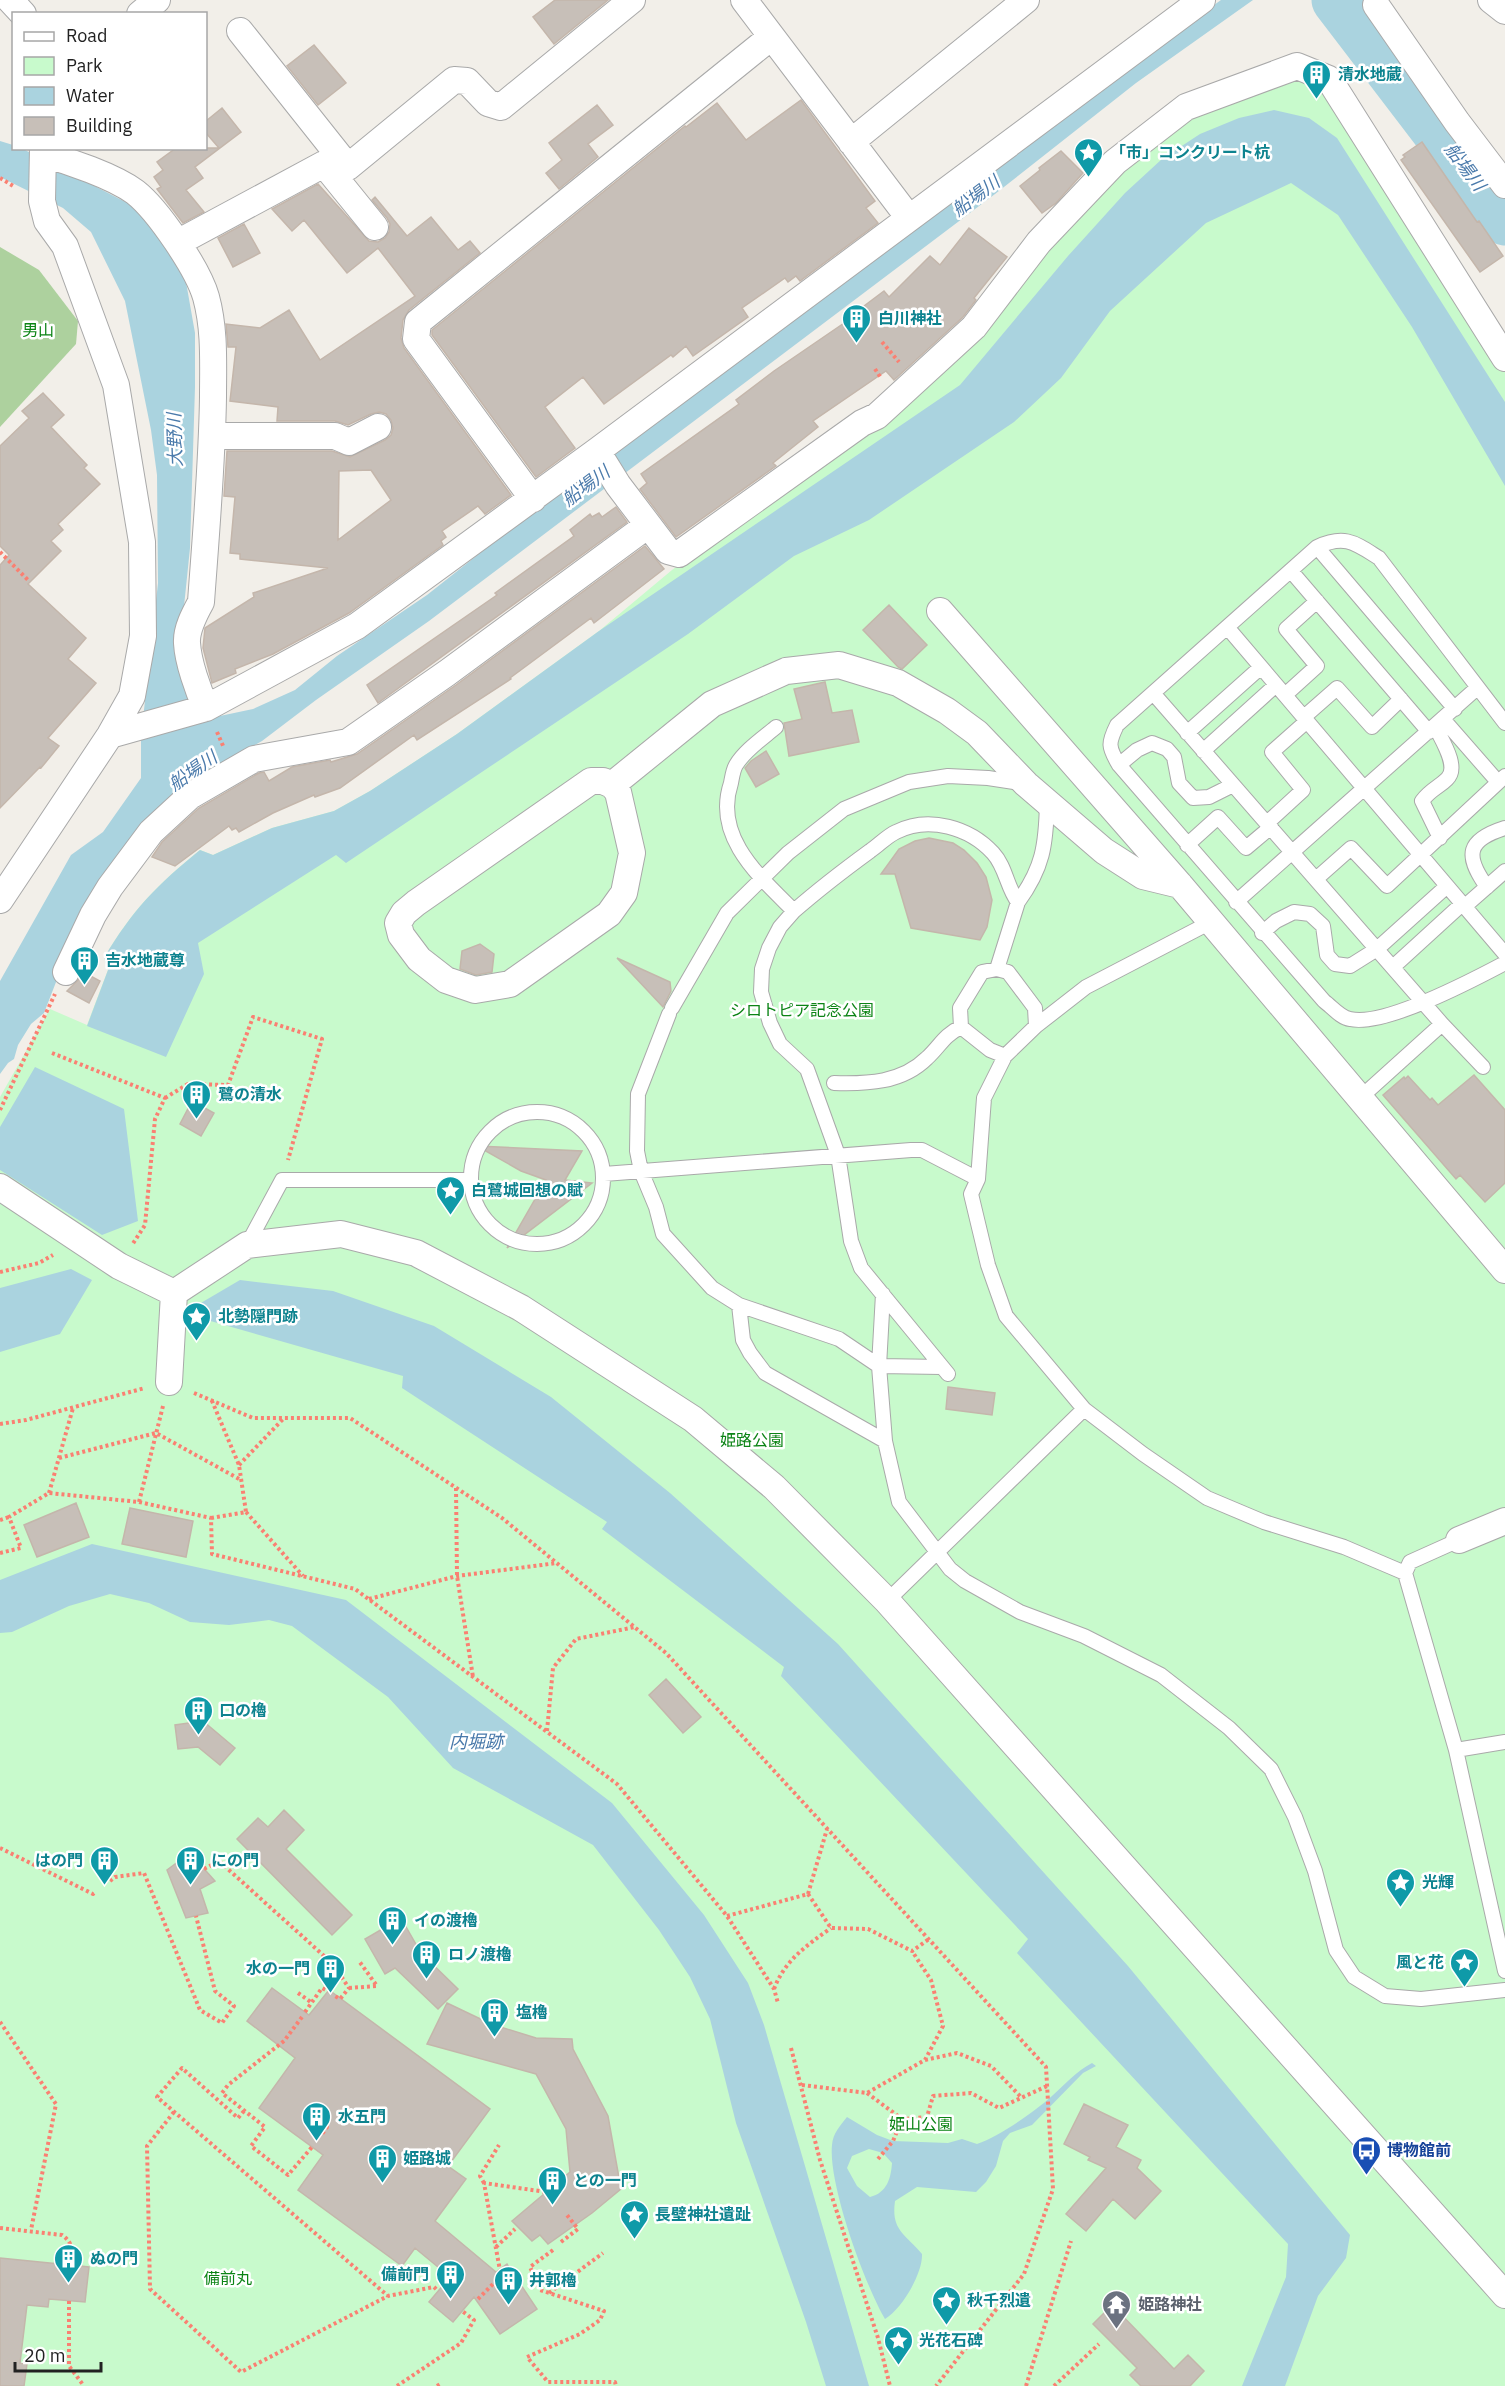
<svg xmlns="http://www.w3.org/2000/svg" width="1505" height="2386" viewBox="0 0 1505 2386" font-family="'IBM Plex Sans','Noto Sans JP',sans-serif">
	<style>
		.forest { fill: #add19e }
		.park { fill: #c8facc }
		.water { fill: #aad3df; fill-rule: evenodd }
		.lines { fill: none; stroke-linecap: round; stroke-linejoin: round }
		.river { stroke: #aad3df; stroke-width: 51 }
		.building { fill: #c7bfb8; stroke: #c4b6ab; stroke-width: 1.5; fill-rule: evenodd }
		.service-casing { stroke: #a9a9a9; stroke-width: 16 }
		.minor-casing { stroke: #a9a9a9; stroke-width: 28 }
		.path { stroke: #fa8072; stroke-width: 4; stroke-dasharray: 3 3; stroke-linecap: butt }
		.service { stroke: #fff; stroke-width: 14 }
		.minor { stroke: #fff; stroke-width: 26 }
		.labels { text-anchor: middle; stroke-width: 5; stroke-linejoin: round; paint-order: stroke }
		.culture-label { font-size: 16px; font-weight: bold; fill: #0d838f; stroke: #fff; text-anchor: start }
		.park-label { font-size: 16px; fill: #0c8416; stroke: #fff }
		.transit-label { font-size: 16px; font-weight: bold; fill: #164399; stroke: #fff; text-anchor: start }
		.worship-label { font-size: 16px; font-weight: bold; fill: #5b616d; stroke: #fff; text-anchor: start }
		.water-label { font-size: 18px; font-style: italic; fill: #4a7aab; stroke: #fff }
	</style>
	<rect width="100%" height="100%" fill="#f2efe9"/>
	<path class="forest" d="M0,247L39,270L78,321L76,344L0,427Z"/>
	<path class="park" d="M1295,75L1332,88L1505,370V2386H0V1097L50,1009L87,1025L108,970L104,958C133,909 157,885 200,850L213,855L272,828L334,811L370,791L457,734L599,631L672,570L851,437L1040,256L1136,153L1215,101Z"/>
	<path class="water" d="M1221,0H1253L1136,83L995,194L429,621L316,700L262,741L203,774L70,946L44,1013L31,1024L18,1045L14,1059L8,1063L0,1074V981L71,855L103,832L141,778V737L158,583L157,475L151,430L125,301L91,232L63,208L0,177V141L13,145L14,148L23,149L137,208L164,244L186,282L195,333V387L190,548L179,655L201,720L253,709L295,690L337,656L427,595L518,523L1108,81Z
		M1274,110L1309,118L1337,138L1505,402V486L1412,327L1338,215L1291,183L1206,223L1110,311L1061,378L1014,422L869,520L794,556L688,634L346,863L336,855L198,943L204,974L166,1057L87,1026L108,970L104,958C133,909 157,885 200,850L213,855L272,828L334,811L370,791L457,734L599,631L960,385L1068,256L1125,193L1162,159L1200,134L1239,118Z
		M35,1067L124,1109L138,1221L102,1235L0,1170V1127Z
		M71,1269L92,1280L60,1334L0,1352V1288Z
		M240,1280L333,1291L434,1326L551,1397L670,1493L838,1644L1128,1966L1350,2235L1346,2258L1318,2296L1285,2386H1242L1286,2277L1288,2244L1017,1953L1028,1939L781,1676L784,1667L602,1529L607,1522L402,1388L403,1376L193,1316L194,1307Z
		M92,1544L346,1600L612,1803L704,1915L748,1983L764,2025L869,2386H826L806,2322L736,2123L710,2019L690,1977L659,1930L593,1845L453,1768L388,1697L292,1626L269,1620L229,1625L190,1622L149,1603L110,1594L69,1606L12,1632L0,1633V1580Z
		M1092,2063L1096,2066L1083,2073L1032,2125L1010,2133L1003,2141L996,2166L986,2182L976,2192L917,2187L895,2201C891,2230 904,2233 922,2254C923,2273 902,2309 885,2319C865,2285 828,2184 832,2145C833,2133 840,2126 847,2117L877,2135L893,2141L948,2143L962,2139L977,2144C1000,2136 1034,2112 1052,2096C1065,2084 1077,2071 1092,2063ZM869,2149L883,2153L892,2163C891,2178 887,2193 870,2197L857,2186L847,2168L852,2156Z"/>
	<g class="lines">
		<path class="river" d="M1337,0L1505,220"/>
	</g>
	<path class="building" d="M555,0H608L554,44L533,17Z
		M314,45L346,83L318,105L287,66Z
		M801,100L875,201L866,208L878,223L800,281L796,276L788,282L785,278L742,308L748,317L693,356L686,346L673,357L671,355L604,404L583,377L545,407L575,448L536,477L432,335V330L685,126L686,127L717,103L746,140Z
		M597,105L613,125L588,144L598,157L559,189L546,173L562,160L549,143Z
		M222,108L241,132L195,167L203,178L186,190L204,212L183,223L157,189L161,187L154,177L163,170L157,162L176,148H219L206,133V121Z
		M1422,142L1477,222L1479,221L1503,256L1480,272L1401,160L1405,157L1403,155Z
		M1061,151L1083,173L1056,203L1042,213L1020,186L1040,170L1039,168Z
		M318,184L369,241L378,242L385,238L389,232L390,224L387,218L372,200L375,197L407,236L431,217L458,250L470,241L480,253L409,310L403,320L401,338L404,348L511,495L485,514L478,506L442,531L446,537L441,541L443,545L349,613L273,654L235,669L236,673L212,683L203,648L205,628L254,597L253,593L328,568L240,559V554L230,553L235,497L224,496L227,451H332L350,457L385,440L391,435L393,428L391,420L386,414L379,412L371,414L348,425L335,421H277L278,407L230,401L236,347H228L226,324L260,328L289,310L320,360L415,296L378,248L347,273L304,220L292,231L272,209ZM371,470L391,500L338,540L339,471Z
		M244,224L260,253L233,267L218,238Z
		M969,228L1007,257L974,298L976,300L963,317L894,380L886,371L813,421L818,427L773,463L776,466L676,537L640,489L647,483L641,474L739,404L736,400L774,371L866,308L864,306L884,291L889,297L930,256L940,265Z
		M43,393L64,415L51,427L87,465L84,468L100,484L58,524L63,530L51,541L61,551L28,584L86,638L68,659L96,683L48,738L59,746L41,768L40,767L0,808V565L9,555L0,546V446L29,418L22,411Z
		M616,507L627,522L378,703L367,685L497,595L495,593L574,536L570,530L590,514L592,517L599,513L602,517Z
		M645,546L664,569L594,623L591,618L510,678L511,679L417,740L414,735L340,788L315,797L314,795L273,813L239,832L236,828L232,830L229,826L175,866L152,857L162,842L199,808L259,773L264,772L269,781L292,767L330,760L331,762L357,754L456,685Z
		M889,605L927,645L902,669L898,667L863,630Z
		M825,682L832,713L852,710L859,742L789,756L784,723L802,719L794,689Z
		M766,751L779,774L756,787L745,768L751,761Z
		M929,838L953,843L964,850L977,863L986,877L992,900L987,927L980,940L911,928L895,874H881L899,849L915,841Z
		M480,944L494,954L492,972L476,975L460,969L462,951Z
		M617,958L670,982L671,991L663,1007Z
		M83,972L100,981L89,1003L67,991L79,979Z
		M1474,1075L1505,1110V1183L1485,1202L1460,1175L1456,1179L1383,1095L1404,1077L1405,1079L1408,1076L1430,1100L1432,1098L1438,1105Z
		M192,1101L214,1113L201,1136L180,1124Z
		M477,1146L582,1151L565,1180L592,1183L507,1248L546,1180L521,1171Z
		M948,1387L995,1393L992,1415L946,1409Z
		M76,1503L89,1537L37,1557L24,1525Z
		M130,1508L193,1521L186,1557L122,1544Z
		M666,1679L701,1717L683,1733L649,1695Z
		M203,1721L235,1748L220,1765L198,1747L178,1749L175,1725Z
		M284,1810L304,1830L286,1849L352,1915L332,1935L237,1839L258,1818L268,1827Z
		M190,1853L215,1881L200,1889L208,1913L186,1918L167,1870Z
		M401,1918L421,1953L458,1989L438,2009L395,1968L385,1974L365,1939Z
		M272,1988L309,2015L329,1990L490,2109L448,2166L466,2179L435,2221L496,2272L507,2264L537,2309L500,2334L474,2297L453,2322L429,2302L450,2277L415,2248L402,2266L298,2190L323,2155L259,2108L295,2058L247,2021Z
		M447,2003L491,2024L536,2038L572,2039L573,2049L608,2116L621,2189L592,2213L548,2244L540,2235L532,2241L512,2221L570,2172L566,2129L536,2074L427,2044Z
		M1084,2104L1128,2125L1116,2147L1141,2160L1137,2168L1161,2191L1135,2219L1113,2199L1086,2231L1066,2214L1106,2168L1088,2160L1090,2157L1064,2144Z
		M0,2258L89,2267L85,2302L49,2299L48,2307L27,2305L20,2363L27,2364L24,2386H0Z
		M1112,2305L1174,2369L1188,2355L1204,2371L1190,2386H1141L1130,2375L1137,2368L1093,2324Z"/>
	<g class="lines">
		<defs>
			<path id="service" d="M1317,547L1455,709
				M1291,571L1429,732
				M1227,627L1505,954
				M1153,693L1442,1024L1483,1067
				M1285,695L1317,666L1286,629L1317,601
				M1304,717L1337,688L1372,727L1401,699
				M1443,719L1498,782
				M1505,723L1379,558C1355,543 1345,534 1317,547L1117,725C1108,743 1108,747 1119,765L1324,1001C1332,1007 1341,1018 1350,1019C1384,1027 1473,980 1505,963
				M1435,726C1441,739 1460,767 1447,779C1438,788 1431,789 1422,801L1440,838
				M776,727C763,738 745,750 736,765C733,770 732,778 731,783C713,837 759,876 794,911
				M1187,733L1261,667
				M1203,751L1276,685
				M1119,765L1137,750L1152,743L1167,749L1174,757L1179,783L1193,798L1209,797L1233,785
				M1267,823L1303,790L1272,752L1307,721
				M1187,845L1218,817L1246,848L1271,827
				M1316,879L1351,848L1387,886L1505,776
				M1487,887C1464,855 1467,840 1505,828
				M1018,902C1043,868 1046,845 1047,803
				M1236,902L1477,688
				M1464,907L1505,871
				M1211,922L1086,987L1036,1026L1005,1056L984,1098L978,1179L971,1194L988,1265L1006,1316L1084,1409L1143,1454L1207,1498L1264,1522L1344,1547L1405,1573
				M1262,933L1276,921L1294,912L1310,914L1323,926L1327,955L1335,964L1350,966L1377,949L1447,886
				M1393,967L1462,904
				M997,969L1008,972L1035,1008L1036,1026
				M672,1008L727,913L788,853L844,809L909,782L948,776L988,778L1021,783
				M669,1014L638,1094L637,1151L641,1171L656,1207L663,1234L712,1288L739,1305L743,1340L750,1353L765,1373L885,1441
				M961,1027L990,1050L1005,1056
				M834,1083C867,1084 902,1083 927,1058C941,1045 943,1036 961,1027L960,1008L982,972L997,969L1018,902C1007,888 1006,867 993,853C970,828 929,815 896,832C887,836 879,845 870,851C844,870 818,890 794,911L780,927L769,948L762,969L761,992L770,1023L780,1044L807,1069L838,1155L851,1241L861,1268L948,1374
				M1360,1098L1442,1024
				M471 1178a66 66 0 1 1 132 0a66 66 0 1 1-132 0Z
				M604,1174L911,1150H922L978,1179
				M247,1245L282,1180H471
				M883,1294L879,1366L885,1441L899,1502L950,1569L965,1581L1020,1612L1084,1636L1161,1675L1229,1728L1271,1769L1295,1817L1315,1871L1336,1950L1354,1977L1385,1996L1421,1999L1505,1990
				M739,1305L839,1339L879,1366L942,1367
				M1459,1540L1410,1562L1405,1573L1456,1750L1505,1971
				M887,1601L1084,1409
				M1456,1750L1505,1742"/>
			<path id="minor" d="M10,0L23,14
				M744,0L909,218
				M1491,0L1505,11
				M1376,5L1457,122L1505,185
				M140,14L157,0
				M240,31L348,167
				M851,142L1026,0
				M43,154C69,161 113,176 135,192C158,210 198,269 206,297C215,330 213,363 213,397C212,465 206,533 201,602C195,613 186,629 187,643C188,662 198,690 206,708
				M324,164L375,227
				M179,242L324,164L348,167L454,80L467,81L488,103L501,107L632,0
				M212,436H335L349,442L378,427
				M597,451L618,485L668,551L679,554L862,423L877,416L974,327L1039,242L1115,162L1186,107L1297,66L1329,79L1505,358
				M533,499L416,339L418,322L771,37
				M940,611L1180,885L1505,1270
				M110,735L206,708L357,626L597,451L1202,0
				M612,785L618,792L632,853L624,893L609,914L510,984L475,990L446,980L419,959L401,935L398,923L404,913L416,903L591,781H603L612,785L712,704L786,671L839,665L898,683L947,711L977,733L1026,784L1104,851L1143,876L1180,885
				M0,900L110,735L132,696L143,636L142,542L116,385L65,246L47,221L42,201L43,148
				M66,972L93,915L110,887L151,832L190,796L254,759L348,742L447,673L648,525
				M0,1187L119,1266L174,1293
				M174,1293L247,1245L341,1234L416,1253L521,1308L693,1419L774,1487L887,1601L1505,2295
				M169,1382L174,1293
				M1459,1540L1505,1521"/>
		</defs>
		<use href="#service" class="service-casing"/>
		<use href="#minor" class="minor-casing"/>
		<path class="path" d="M0,178L15,187
			M882,342L899,362
			M875,369L881,378
			M0,552L28,580
			M217,732L224,748
			M52,1053L165,1098L155,1119L145,1225L132,1245
			M165,1098L188,1084L228,1085L253,1017L322,1039L288,1160
			M0,1110L55,994
			M0,1272L39,1263L53,1255
			M194,1393L253,1418H350L502,1518L666,1653L1046,2067L1053,2189L1024,2274L936,2386
			M0,1424L26,1420L145,1388
			M59,1458L156,1433L241,1480
			M239,1465L284,1418
			M456,1488L457,1576L473,1677
			M49,1493L73,1408
			M139,1502L163,1406
			M246,1512L303,1576
			M211,1518L246,1512L239,1465L212,1401
			M0,1520L9,1517
			M0,1553L21,1548L9,1517L49,1493L139,1502L211,1518L212,1554L355,1589L617,1784L727,1916L774,1989L778,2003
			M369,1599L457,1576L557,1563
			M547,1731L553,1668L576,1639L635,1627
			M0,1848L93,1894L96,1891
			M204,1869L219,1861L333,1964L349,1988L340,1999L333,1995
			M110,1881L115,1877L144,1873L200,2010L222,2023L234,2006L215,1991L196,1916
			M808,1894L831,1928L868,1929L912,1951L929,1939
			M727,1916L808,1894L827,1829
			M349,1988L377,1986L359,1961
			M774,1989C785,1960 806,1946 831,1928
			M298,1993L312,2003
			M305,2012L322,1988L328,1991
			M302,2017L284,2041L228,2085L222,2093L265,2127L251,2146L288,2175L312,2147
			M0,2022L56,2104L31,2230
			M791,2048L820,2160L878,2338L890,2386
			M925,2060L957,2053L991,2066L1022,2098
			M802,2085L867,2093L925,2060L943,2026L931,1980L912,1951
			M867,2093L902,2119L927,2117L933,2096L971,2093L999,2108L1047,2086
			M244,2111L238,2118L182,2068L157,2097L388,2296
			M174,2112L147,2146L150,2289L241,2372L388,2296L434,2287L438,2291
			M316,2120L327,2127L322,2134
			M878,2159L893,2141L902,2119
			M484,2183L480,2176L499,2145
			M0,2228L62,2235C74,2243 72,2252 72,2265
			M561,2242L578,2229L567,2215
			M496,2247L515,2229
			M553,2250L530,2267L540,2290L604,2311L600,2320L580,2334L527,2357L548,2382H615L616,2386
			M549,2293L603,2253
			M478,2299L501,2276L484,2183L546,2192
			M69,2301V2366L84,2386
			M397,2386L461,2343L474,2320L462,2311
			M437,2386L442,2383
			M1026,2386L1071,2241
			M1054,2386L1099,2344"/>
		<use href="#service" class="service"/>
		<use href="#minor" class="minor"/>
	</g>
	<defs>
		<symbol id="building-pin" viewBox="-11 -11 22 30"><path d="M0 17L-7.5 6A9.5 9.5 0 1 1 7.5 6Z" fill="#0f9aa8" stroke="#fff"/><path d="M-4-6H4V6H1V3H-1V6H-4ZM-2.5-4.3h1.7v1.8h-1.7ZM.8-4.3h1.7v1.8H.8ZM-2.5-1h1.7V.8h-1.7ZM.8-1h1.7V.8H.8Z" fill="#fff"/></symbol>
		<symbol id="sight-pin" viewBox="-11 -11 22 30"><path d="M0 17L-7.5 6A9.5 9.5 0 1 1 7.5 6Z" fill="#0f9aa8" stroke="#fff"/><path d="M0-6L1.8-2.2L6-1.7L2.9 1.2L3.7 5.4L0 3.3L-3.7 5.4L-2.9 1.2L-6-1.7L-1.8-2.2Z" fill="#fff"/></symbol>
		<symbol id="bus-pin" viewBox="-11 -11 22 30"><path d="M0 17L-7.5 6A9.5 9.5 0 1 1 7.5 6Z" fill="#1a4fb4" stroke="#fff"/><path d="M-5-6H5V4H4V6H2V4H-2V6H-4V4H-5ZM-3.5-4V0h7V-4ZM-3.5 1.2v1.5H-2V1.2ZM2 1.2v1.5H3.5V1.2Z" fill="#fff"/></symbol>
		<symbol id="temple-pin" viewBox="-11 -11 22 30"><path d="M0 17L-7.5 6A9.5 9.5 0 1 1 7.5 6Z" fill="#6b7280" stroke="#fff"/><path d="M0-6L5-2H3V0L6.5 2.5H4V6H1.5V3h-3V6H-4V2.5H-6.5L-3 0V-2H-5Z" fill="#fff"/></symbol>
	</defs>
	<g fill-rule="evenodd">
		<use href="#building-pin" x="1300" y="58" width="33" height="45"/>
		<use href="#sight-pin" x="1072" y="136" width="33" height="45"/>
		<use href="#building-pin" x="840" y="302" width="33" height="45"/>
		<use href="#building-pin" x="68" y="944" width="33" height="45"/>
		<use href="#building-pin" x="180" y="1078" width="33" height="45"/>
		<use href="#sight-pin" x="434" y="1174" width="33" height="45"/>
		<use href="#sight-pin" x="180" y="1300" width="33" height="45"/>
		<use href="#building-pin" x="182" y="1694" width="33" height="45"/>
		<use href="#building-pin" x="88" y="1844" width="33" height="45"/>
		<use href="#building-pin" x="174" y="1844" width="33" height="45"/>
		<use href="#sight-pin" x="1384" y="1866" width="33" height="45"/>
		<use href="#building-pin" x="376" y="1904" width="33" height="45"/>
		<use href="#building-pin" x="410" y="1938" width="33" height="45"/>
		<use href="#sight-pin" x="1448" y="1946" width="33" height="45"/>
		<use href="#building-pin" x="314" y="1952" width="33" height="45"/>
		<use href="#building-pin" x="478" y="1996" width="33" height="45"/>
		<use href="#building-pin" x="300" y="2100" width="33" height="45"/>
		<use href="#bus-pin" x="1350" y="2134" width="33" height="45"/>
		<use href="#building-pin" x="366" y="2142" width="33" height="45"/>
		<use href="#building-pin" x="536" y="2164" width="33" height="45"/>
		<use href="#sight-pin" x="618" y="2198" width="33" height="45"/>
		<use href="#building-pin" x="52" y="2242" width="33" height="45"/>
		<use href="#building-pin" x="434" y="2258" width="33" height="45"/>
		<use href="#building-pin" x="492" y="2264" width="33" height="45"/>
		<use href="#sight-pin" x="930" y="2284" width="33" height="45"/>
		<use href="#temple-pin" x="1100" y="2288" width="33" height="45"/>
		<use href="#sight-pin" x="882" y="2324" width="33" height="45"/>
	</g>
	<g class="labels">
		<g class="culture-label">
			<text x="1338" y="80">清水地蔵</text>
			<text x="1110" y="158">「市」コンクリート杭</text>
			<text x="878" y="324">白川神社</text>
			<text x="105" y="966">吉水地蔵尊</text>
			<text x="218" y="1100">鷺の清水</text>
			<text x="471" y="1196">白鷺城回想の賦</text>
			<text x="218" y="1322">北勢隠門跡</text>
			<text x="219" y="1716">口の櫓</text>
			<text x="83" y="1866" text-anchor="end">はの門</text>
			<text x="211" y="1866">にの門</text>
			<text x="1422" y="1888">光輝</text>
			<text x="414" y="1926">イの渡櫓</text>
			<text x="448" y="1960">ロノ渡櫓</text>
			<text x="1444" y="1968" text-anchor="end">風と花</text>
			<text x="310" y="1974" text-anchor="end">水の一門</text>
			<text x="516" y="2018">塩櫓</text>
			<text x="338" y="2122">水五門</text>
			<text x="403" y="2164">姫路城</text>
			<text x="573" y="2186">との一門</text>
			<text x="655" y="2220">長壁神社遺趾</text>
			<text x="90" y="2264">ぬの門</text>
			<text x="429" y="2280" text-anchor="end">備前門</text>
			<text x="529" y="2286">井郭櫓</text>
			<text x="967" y="2306">秋千烈遺</text>
			<text x="919" y="2346">光花石碑</text>
		</g>
		<g class="park-label">
			<text x="38" y="336">男山</text>
			<text x="802" y="1016">シロトピア記念公園</text>
			<text x="752" y="1446">姫路公園</text>
			<text x="921" y="2130">姫山公園</text>
			<text x="228" y="2284">備前丸</text>
		</g>
		<g class="transit-label">
			<text x="1387" y="2156">博物館前</text>
		</g>
		<g class="worship-label">
			<text x="1138" y="2310">姫路神社</text>
		</g>
		<g class="water-label">
			<text transform="translate(1465 167) rotate(53)" y="6">船場川</text>
			<text transform="translate(976 196) rotate(-37)" y="6">船場川</text>
			<text transform="translate(175 440) rotate(-92)" y="6">大野川</text>
			<text transform="translate(586 486) rotate(-37)" y="6">船場川</text>
			<text transform="translate(193 771) rotate(-35)" y="6">船場川</text>
			<text x="476" y="1748">内堀跡</text>
		</g>
	</g>
	<rect x="12" y="12" width="195" height="138" fill="#ffffff" stroke="#a7a7a7" stroke-width="1.5"/>
	<rect x="24" y="32" width="30" height="9" fill="#ffffff" stroke="#a7a7a7" stroke-width="1.5"/>
	<text x="66" y="42" font-size="18" fill="#222222">Road</text>
	<rect x="24" y="57" width="30" height="18" fill="#c8facc" stroke="#a7a7a7" stroke-width="1.5"/>
	<text x="66" y="72" font-size="18" fill="#222222">Park</text>
	<rect x="24" y="87" width="30" height="18" fill="#aad3df" stroke="#a7a7a7" stroke-width="1.5"/>
	<text x="66" y="102" font-size="18" fill="#222222">Water</text>
	<rect x="24" y="117" width="30" height="18" fill="#c7bfb8" stroke="#a7a7a7" stroke-width="1.5"/>
	<text x="66" y="132" font-size="18" fill="#222222">Building</text>
	<path d="M15 2362v9h86v-9" fill="none" stroke="#222222" stroke-width="3"/>
	<text x="24" y="2362" font-size="18" fill="#222222" stroke="#ffffff" stroke-width="4.5" paint-order="stroke">20 m</text>
</svg>
